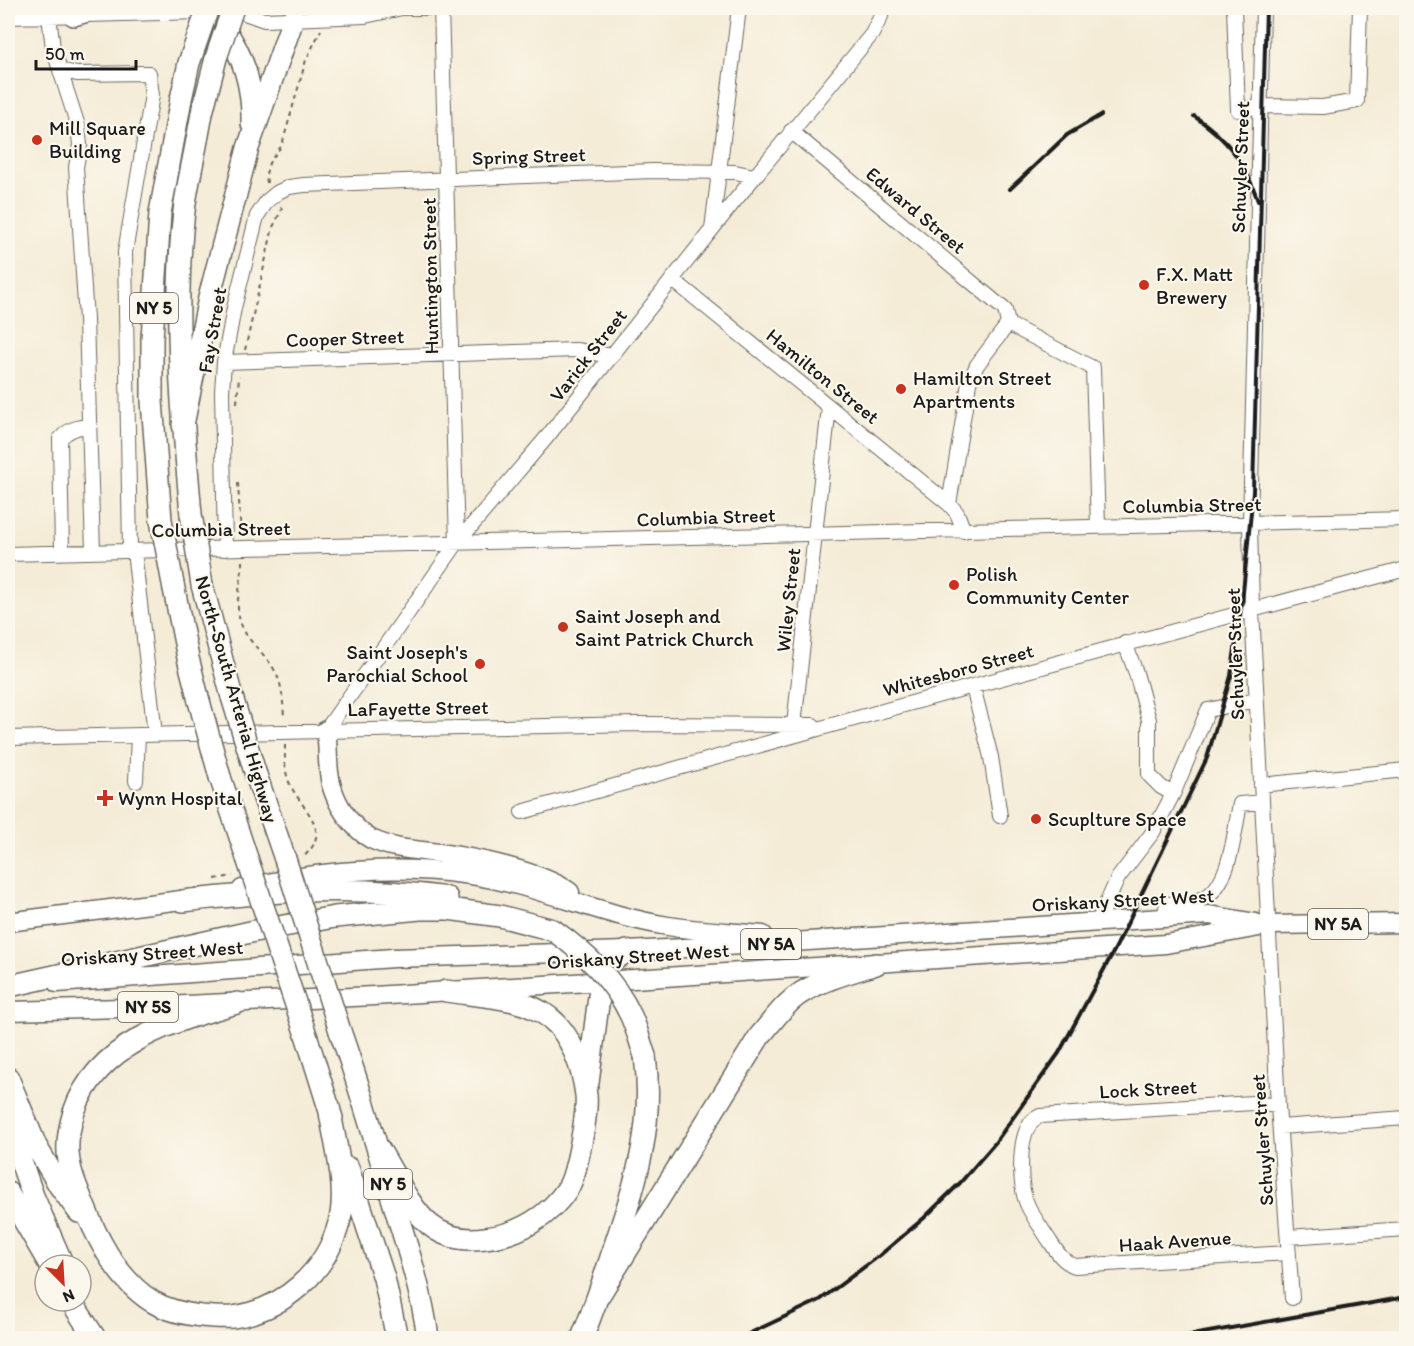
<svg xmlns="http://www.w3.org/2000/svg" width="1414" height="1346" viewBox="0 0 1414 1346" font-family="Itim,sans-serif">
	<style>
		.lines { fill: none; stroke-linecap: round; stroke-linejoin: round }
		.minor-casing { stroke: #68655d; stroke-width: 16 }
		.major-casing { stroke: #68655d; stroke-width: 21 }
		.highway-casing { stroke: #68655d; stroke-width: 24 }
		.path { stroke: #68655d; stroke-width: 2; stroke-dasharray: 4.5 4.5; stroke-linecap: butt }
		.minor { stroke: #fff; stroke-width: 14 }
		.major { stroke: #fff; stroke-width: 18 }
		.highway { stroke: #fff; stroke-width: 21 }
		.rail { stroke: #1c1c1c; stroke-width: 4 }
		.highway-bridge-casing { stroke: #68655d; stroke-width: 24; stroke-linecap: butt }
		.highway-bridge { stroke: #fff; stroke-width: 21 }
		.poi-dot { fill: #c8321e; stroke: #fbf7ec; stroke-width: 2 }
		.labels { text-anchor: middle; stroke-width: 4.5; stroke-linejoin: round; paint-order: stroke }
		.shield { fill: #fbf7ec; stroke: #5f5e5a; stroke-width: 1.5 }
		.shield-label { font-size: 18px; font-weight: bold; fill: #1c1c1c }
		.poi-label { font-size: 20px; fill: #1c1c1c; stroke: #fbf7ec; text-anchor: start }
		.street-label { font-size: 20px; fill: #1c1c1c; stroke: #fbf7ec }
	</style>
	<rect width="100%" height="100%" fill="#fbf7ec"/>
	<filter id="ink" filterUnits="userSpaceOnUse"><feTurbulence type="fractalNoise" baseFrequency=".0167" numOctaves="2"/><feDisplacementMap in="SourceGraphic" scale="12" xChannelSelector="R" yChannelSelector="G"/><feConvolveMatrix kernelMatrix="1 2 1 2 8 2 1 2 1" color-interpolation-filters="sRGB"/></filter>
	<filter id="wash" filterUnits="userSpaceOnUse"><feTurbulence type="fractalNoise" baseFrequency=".008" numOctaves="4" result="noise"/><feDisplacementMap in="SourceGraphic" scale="24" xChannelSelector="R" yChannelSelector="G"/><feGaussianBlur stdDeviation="1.35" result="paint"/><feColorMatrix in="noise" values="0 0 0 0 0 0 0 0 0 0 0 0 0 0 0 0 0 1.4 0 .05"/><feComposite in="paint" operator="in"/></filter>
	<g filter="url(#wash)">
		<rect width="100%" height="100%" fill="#f4ecd7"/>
	</g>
	<g filter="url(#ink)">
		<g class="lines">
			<defs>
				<path id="minor" d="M441,8L457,543
					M1234,8L1238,110L1261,106L1323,107L1357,101L1360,8
					M1263,8L1250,523L1252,610L1278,1106L1292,1298
					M49,16L53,48L60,70L77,74L149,73L152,95L125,252L130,551
					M8,17L239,11L264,20L365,16L402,8H446
					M60,70L78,126L80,145L76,167L86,319L93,552
					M791,131L1005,310L1008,324
					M712,229L739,8
					M672,279L949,504L957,513L964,531
					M1008,324L1093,368L1098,526
					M224,362L576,350L612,356
					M949,504L969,383L977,365L1008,324
					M225,549L222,391L224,362L234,308L257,216L267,201L278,192L289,187L304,185L653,171L735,172L754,176
					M134,551L155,734
					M62,553L60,439C69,429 77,427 90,426
					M8,554L1406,519
					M1125,643L1136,673L1149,720V775L1161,787L1173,794
					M973,687L991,757L1000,816
					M794,725L829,407
					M326,730L457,543L547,437L733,203L872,34L881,16L882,8
					M8,738L636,724L813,725
					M136,781L138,735
					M1261,785L1406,770
					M522,812C816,729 1111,647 1406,569
					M1164,917L1167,904C1178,903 1194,903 1204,898C1231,884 1234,832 1240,804L1262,802
					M1098,922L1118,878L1153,832L1174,792L1208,710L1256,700
					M1278,1106L1253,1103L1040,1116C1036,1118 1032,1120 1030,1124C1018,1141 1019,1188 1028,1206C1033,1217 1041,1227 1047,1237C1056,1250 1061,1261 1075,1266L1289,1253
					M1280,1127L1406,1118
					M1288,1237L1406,1229"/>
				<path id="major" d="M326,730C329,751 326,773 334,793C340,810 355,830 371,839C392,849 416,850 439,853C475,858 540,871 570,892
					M242,889C315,871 389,864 464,874C533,883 599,915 668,926C699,931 732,932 763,935
					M8,922L197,898
					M57,983L393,958L627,951L762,944L1209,915L1256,923
					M8,1011L124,1008L374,996L1166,944L1270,925L1406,923"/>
				<path id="highway" d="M207,8C215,13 219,22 225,30C245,58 253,89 252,124
					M74,15L98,8
					M183,425L209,298L248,148L293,19
					M191,514C182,412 172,306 185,203C190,173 197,143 202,113
					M161,520L152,401V339L160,213L181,99
					M173,584L188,658L199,701
					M202,585L232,697
					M256,775L285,859
					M220,777L247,858
					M183,901C272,891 358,885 447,898
					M14,985L255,931L335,917L420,909H448L500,916L553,930
					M237,1003C173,1021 97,1043 74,1112C70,1125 67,1138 68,1152C69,1172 78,1190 85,1208C99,1243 120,1282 153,1302C167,1310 185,1314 201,1316C211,1317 222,1318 233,1317C283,1310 326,1272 339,1223C349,1189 334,1141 329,1106
					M340,1031C360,1087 376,1144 393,1201C407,1246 422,1292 428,1338
					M308,1041L332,1118
					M8,1078L36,1146L59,1185L79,1212
					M588,1083L601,981L608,964L627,951
					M8,1124L33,1196L63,1265
					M379,1149C392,1170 411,1210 430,1225C446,1238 464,1241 485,1238C518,1235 550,1216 568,1188C577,1173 588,1112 586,1095C583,1069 571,1034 550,1018C523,996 479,996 446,991
					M348,1168L384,1278L397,1338
					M8,1193L50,1265
					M598,1297L759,1037C772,1022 784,1004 801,993C824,979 851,972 876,964
					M71,1301L95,1338
					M582,1338C595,1306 606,1273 617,1239C638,1177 654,1122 645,1056"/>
			</defs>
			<use href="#minor" class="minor-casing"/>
			<use href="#major" class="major-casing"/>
			<use href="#highway" class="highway-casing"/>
			<path class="path" d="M267,183L266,174L269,163L282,145L306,60L321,30
				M245,350L273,227L282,209L280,206
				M237,403L239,376
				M238,483L241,535
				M242,561C243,580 235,597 239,616C243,641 266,652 276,673C283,688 283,702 284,718
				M285,745C285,757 284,770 289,782C300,809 336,830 302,858
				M215,879L233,876"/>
			<use href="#minor" class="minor"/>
			<use href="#major" class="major"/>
			<use href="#highway" class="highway"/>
			<path class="rail" d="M1194,116C1228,139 1245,162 1258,201
				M1010,189L1067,135L1101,115
				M740,1338L820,1300L879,1256L924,1218L960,1183L995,1143L1059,1053L1116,947L1207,758L1231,676L1242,602L1253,492L1266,8
				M1175,1338L1406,1297"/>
			<defs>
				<path id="highway-bridge" d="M181,99L189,63L208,8
					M202,113L216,58L233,8
					M191,514L202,585
					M161,520L173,584
					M232,697L256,775
					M199,701L220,777
					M247,858L308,1041
					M285,859L340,1031
					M553,930C585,953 614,979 631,1016C637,1029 640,1042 645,1056"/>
			</defs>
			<use href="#highway-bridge" class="highway-bridge-casing"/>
			<use href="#highway-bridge" class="highway-bridge"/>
		</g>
	</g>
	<g class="poi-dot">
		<circle cx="37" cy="140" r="6"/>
		<circle cx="1144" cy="285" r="6"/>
		<circle cx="901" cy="389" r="6"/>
		<circle cx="954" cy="585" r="6"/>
		<circle cx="563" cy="627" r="6"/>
		<circle cx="480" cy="664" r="6"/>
		<path d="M102 789h6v6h6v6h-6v6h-6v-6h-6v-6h6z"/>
		<circle cx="1036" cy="819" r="6"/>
	</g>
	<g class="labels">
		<g class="shield">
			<rect x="130" y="293" width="48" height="30" rx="4.5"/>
			<rect x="1308" y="909" width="60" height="30" rx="4.5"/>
			<rect x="741" y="929" width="60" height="30" rx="4.5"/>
			<rect x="118" y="992" width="60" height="30" rx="4.5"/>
			<rect x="364" y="1169" width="48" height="30" rx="4.5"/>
		</g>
		<g class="shield-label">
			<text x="154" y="314">NY 5</text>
			<text x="1338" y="930">NY 5A</text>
			<text x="771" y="950">NY 5A</text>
			<text x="148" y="1013">NY 5S</text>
			<text x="388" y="1190">NY 5</text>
		</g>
		<g class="poi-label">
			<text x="49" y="135">Mill Square<tspan x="49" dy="23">Building</tspan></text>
			<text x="1156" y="281">F.X. Matt<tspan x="1156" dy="23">Brewery</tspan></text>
			<text x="913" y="385">Hamilton Street<tspan x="913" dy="23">Apartments</tspan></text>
			<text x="966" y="581">Polish<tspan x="966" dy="23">Community Center</tspan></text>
			<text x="575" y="623">Saint Joseph and<tspan x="575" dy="23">Saint Patrick Church</tspan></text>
			<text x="468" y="659" text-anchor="end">Saint Joseph's<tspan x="468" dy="23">Parochial School</tspan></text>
			<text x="118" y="805">Wynn Hospital</text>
			<text x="1048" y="826">Scuplture Space</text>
		</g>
		<g class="street-label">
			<text transform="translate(529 156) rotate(-2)" y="7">Spring Street</text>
			<text transform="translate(1240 167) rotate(-88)" y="7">Schuyler Street</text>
			<text transform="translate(916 210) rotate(40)" y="7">Edward Street</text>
			<text transform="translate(430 276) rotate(-91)" y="7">Huntington Street</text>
			<text transform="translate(212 330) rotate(-80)" y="7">Fay Street</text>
			<text transform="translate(345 338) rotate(-2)" y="7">Cooper Street</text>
			<text transform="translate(588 355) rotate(-52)" y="7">Varick Street</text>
			<text transform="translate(823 376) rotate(39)" y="7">Hamilton Street</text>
			<text transform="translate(1192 505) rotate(-1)" y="7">Columbia Street</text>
			<text transform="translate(706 517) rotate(-2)" y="7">Columbia Street</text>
			<text transform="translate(221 529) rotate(-1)" y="7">Columbia Street</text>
			<text transform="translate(788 600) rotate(-84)" y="7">Wiley Street</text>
			<text transform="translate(1235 654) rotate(-92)" y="7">Schuyler Street</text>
			<text transform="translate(958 670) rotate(-15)" y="7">Whitesboro Street</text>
			<text transform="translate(237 699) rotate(74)" y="7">North-South Arterial Highway</text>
			<text transform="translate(418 708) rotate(-1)" y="7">LaFayette Street</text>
			<text transform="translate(1123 900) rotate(-3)" y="7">Oriskany Street West</text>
			<text transform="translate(152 953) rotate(-4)" y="7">Oriskany Street West</text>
			<text transform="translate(638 956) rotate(-4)" y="7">Oriskany Street West</text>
			<text transform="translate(1148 1089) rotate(-3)" y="7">Lock Street</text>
			<text transform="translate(1262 1140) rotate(-94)" y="7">Schuyler Street</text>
			<text transform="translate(1175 1241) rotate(-4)" y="7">Haak Avenue</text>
		</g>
	</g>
	<rect width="1414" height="1346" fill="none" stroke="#fbf7ec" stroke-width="30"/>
	<g transform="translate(63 1283) rotate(156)"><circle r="28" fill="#fbf7ec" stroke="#a29f99" stroke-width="1.5"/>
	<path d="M0-4.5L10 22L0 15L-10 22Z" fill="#c8321e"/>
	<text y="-9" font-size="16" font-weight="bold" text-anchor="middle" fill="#1c1c1c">N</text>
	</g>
	<path d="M36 60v9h100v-9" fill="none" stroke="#1c1c1c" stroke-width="3"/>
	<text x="45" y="60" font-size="18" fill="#1c1c1c" stroke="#fbf7ec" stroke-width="4.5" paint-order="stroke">50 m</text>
</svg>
